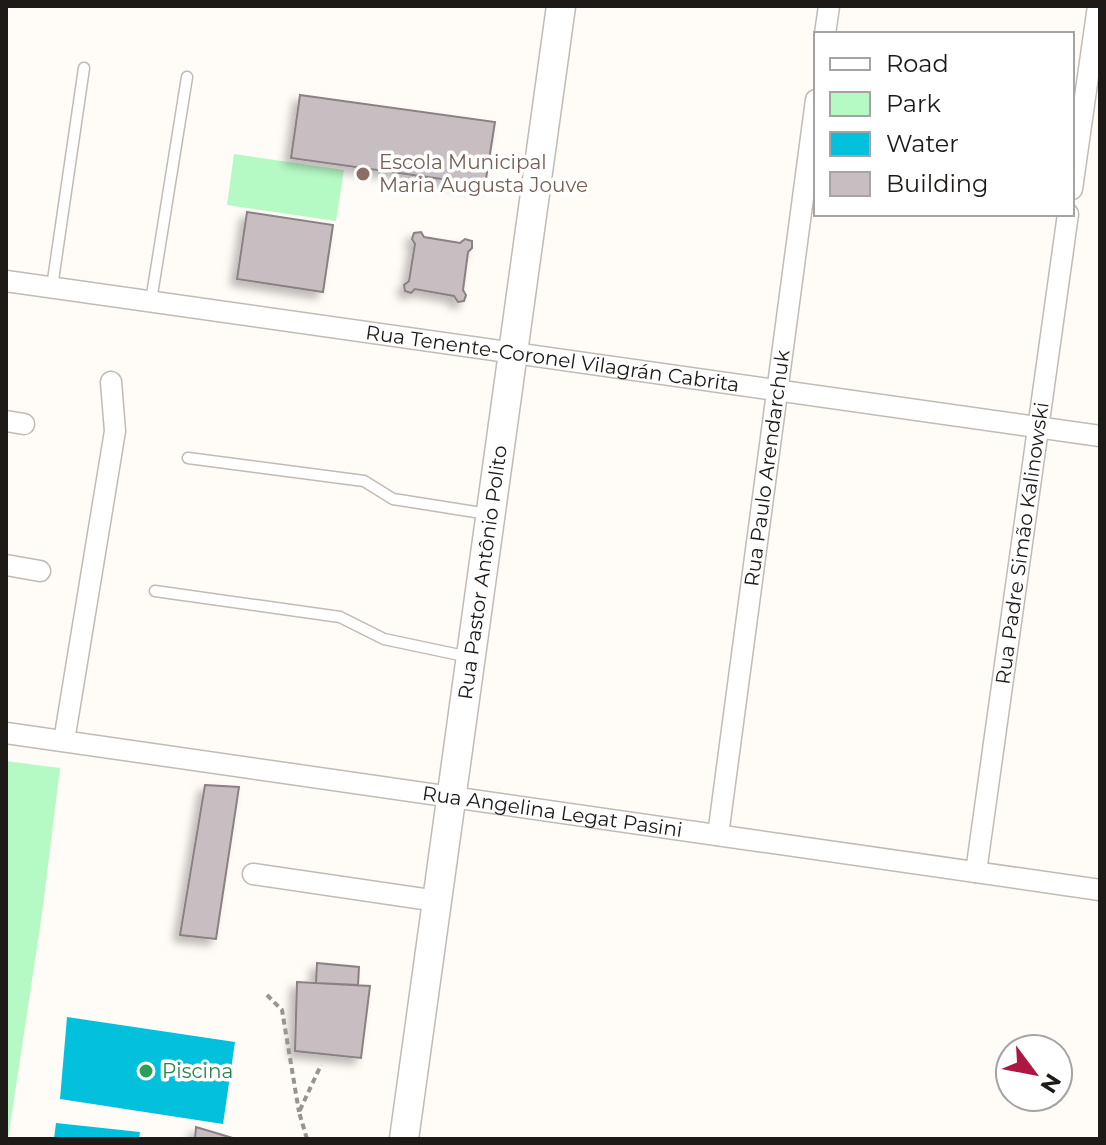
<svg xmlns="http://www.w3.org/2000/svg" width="1106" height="1145" viewBox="0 0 1106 1145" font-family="Montserrat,sans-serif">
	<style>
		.green { fill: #b5f9c4 }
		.water { fill: #03c0dc }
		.building { fill: #c8bec1; stroke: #8a8184; stroke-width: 2; filter: url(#shadow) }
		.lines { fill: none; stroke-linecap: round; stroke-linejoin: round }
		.service-casing { stroke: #c1bbb5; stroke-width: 13 }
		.minor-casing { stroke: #c1bbb5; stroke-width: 23 }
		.secondary-casing { stroke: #c1bbb5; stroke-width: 31 }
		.path { stroke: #989491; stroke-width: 4; stroke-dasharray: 6 4; stroke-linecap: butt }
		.service { stroke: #fff; stroke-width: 10 }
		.minor { stroke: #fff; stroke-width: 20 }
		.secondary { stroke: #fff; stroke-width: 28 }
		.education-dot { fill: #8d6e63; stroke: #fff; stroke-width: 3 }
		.leisure-dot { fill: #2e9e5b; stroke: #fff; stroke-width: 3 }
		.labels { text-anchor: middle; stroke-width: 7; stroke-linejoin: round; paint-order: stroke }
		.education-label { font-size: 20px; fill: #785e54; stroke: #fff; text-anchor: start }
		.street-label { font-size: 20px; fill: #1d1a18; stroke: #fff }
		.leisure-label { font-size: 20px; fill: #27864d; stroke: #fff; text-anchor: start }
	</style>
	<defs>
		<filter id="shadow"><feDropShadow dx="-6" dy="6" stdDeviation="4" flood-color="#0004"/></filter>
	</defs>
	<rect width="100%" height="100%" fill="#fffbf7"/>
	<path class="green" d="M234,154L344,170L336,221L227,205Z
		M6,761L60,768L42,914L8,1139H6Z"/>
	<path class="water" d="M67,1017L235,1042L223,1124L60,1099Z
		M56,1123L140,1132L139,1139H54Z"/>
	<path class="building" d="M300,95L495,122L485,185L291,158Z
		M247,212L333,225L323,292L237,279Z
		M421,232L424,237L460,243L465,239L472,241V248L468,252L463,290L466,295L464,301L458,302L454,296L415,289L411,293L405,291L404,285L409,281L415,244L412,239L414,233Z
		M205,785L239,787L216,939L180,935Z
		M317,963L359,967L358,985L316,983Z
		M297,982L370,986L361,1058L295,1051Z
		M196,1127L236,1139H195Z"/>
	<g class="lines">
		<defs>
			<path id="service" d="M52,287L84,68
				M151,301L187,77
				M188,458L364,481L393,499L488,514
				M155,591L340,617L384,639L469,657"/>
			<g id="minor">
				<path d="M825,34L829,6"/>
				<path d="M1072,189L1098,6"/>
				<path id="s1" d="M6,281L1100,436"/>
				<path d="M6,421L24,424"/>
				<path d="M6,565L40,571"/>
				<path id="s2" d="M6,733L1100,890"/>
				<path d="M64,741L115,431L111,382"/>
				<path id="s3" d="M718,835L816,100"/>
				<path id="s4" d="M976,872L1068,214"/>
				<path d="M253,874L437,901"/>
			</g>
			<g id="secondary">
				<path id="s5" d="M404,1139L561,6"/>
			</g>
		</defs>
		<use href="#service" class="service-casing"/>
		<use href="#minor" class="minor-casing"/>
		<use href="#secondary" class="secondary-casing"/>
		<path class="path" d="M267,995L282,1010L299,1112
			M307,1139L299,1112L321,1065"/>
		<use href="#service" class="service"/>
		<use href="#minor" class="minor"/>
		<use href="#secondary" class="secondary"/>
	</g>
	<circle class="education-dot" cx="363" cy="174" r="8"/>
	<circle class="leisure-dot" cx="146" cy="1071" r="8"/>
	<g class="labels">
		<g class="education-label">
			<text x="379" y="169">Escola Municipal<tspan x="379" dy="23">Maria Augusta Jouve</tspan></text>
		</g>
		<g class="street-label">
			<text dy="7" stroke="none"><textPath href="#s1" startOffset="552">Rua Tenente-Coronel Vilagrán Cabrita</textPath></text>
			<text dy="7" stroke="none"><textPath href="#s3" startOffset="370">Rua Paulo Arendarchuk</textPath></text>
			<text dy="7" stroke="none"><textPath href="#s4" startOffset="332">Rua Padre Simão Kalinowski</textPath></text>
			<text dy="7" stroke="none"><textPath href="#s5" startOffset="572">Rua Pastor Antônio Polito</textPath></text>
			<text dy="7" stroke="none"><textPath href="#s2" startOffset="552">Rua Angelina Legat Pasini</textPath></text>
		</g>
		<g class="leisure-label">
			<text x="162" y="1078">Piscina</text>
		</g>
	</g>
	<rect width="1106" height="1145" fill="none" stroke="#1d1a18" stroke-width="16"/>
	<rect x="814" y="32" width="260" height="184" fill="#ffffff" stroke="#a5a3a3" stroke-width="2"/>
	<rect x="830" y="58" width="40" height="12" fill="#ffffff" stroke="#a5a3a3" stroke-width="2"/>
	<text x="886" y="72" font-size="24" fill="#1d1a18">Road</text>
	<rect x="830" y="92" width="40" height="24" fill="#b5f9c4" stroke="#a5a3a3" stroke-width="2"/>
	<text x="886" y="112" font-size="24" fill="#1d1a18">Park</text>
	<rect x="830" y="132" width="40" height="24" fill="#03c0dc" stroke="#a5a3a3" stroke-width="2"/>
	<text x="886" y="152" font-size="24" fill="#1d1a18">Water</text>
	<rect x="830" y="172" width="40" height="24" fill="#c8bec1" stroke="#a5a3a3" stroke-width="2"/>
	<text x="886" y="192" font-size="24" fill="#1d1a18">Building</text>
	<g transform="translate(1034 1073) rotate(122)"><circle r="38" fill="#ffffff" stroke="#a5a3a3" stroke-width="2"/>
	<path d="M0-6L14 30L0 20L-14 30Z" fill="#ac1843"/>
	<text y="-12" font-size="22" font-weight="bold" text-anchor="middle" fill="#1d1a18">N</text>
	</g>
</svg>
